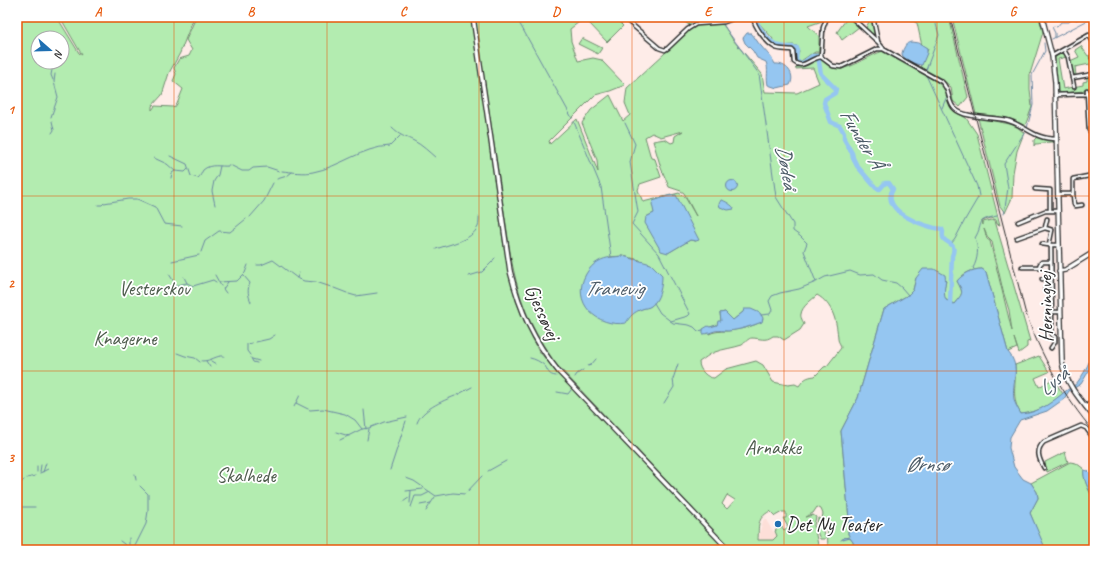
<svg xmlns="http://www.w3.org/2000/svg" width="1111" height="567" viewBox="0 0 1111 567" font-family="Caveat,sans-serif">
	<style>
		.built { fill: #fddfd8 }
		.green { fill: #b3ecb0; stroke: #6f8c6e; fill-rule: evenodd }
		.water { fill: #95c6f1; stroke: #6b88a2 }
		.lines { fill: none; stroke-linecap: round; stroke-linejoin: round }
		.stream { stroke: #6b88a2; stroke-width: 1 }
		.river { stroke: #95c6f1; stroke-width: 4.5 }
		.minor-casing { stroke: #2b2b2b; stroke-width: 5.5 }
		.tertiary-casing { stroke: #2b2b2b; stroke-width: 6 }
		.minor { stroke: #fff; stroke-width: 2.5 }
		.tertiary { stroke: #fff; stroke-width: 3.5 }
		.rail { stroke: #2b2b2b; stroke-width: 1 }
		.grid { fill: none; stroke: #e8590c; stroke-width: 1; stroke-opacity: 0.55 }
		.poi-dot { fill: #1f6fb2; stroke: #fff; stroke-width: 1.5 }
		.labels { text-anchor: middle; stroke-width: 3.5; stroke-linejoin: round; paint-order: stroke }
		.park-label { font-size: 20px; fill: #4d5b4c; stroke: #fff }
		.street-label { font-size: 20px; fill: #2b2b2b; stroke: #fff }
		.poi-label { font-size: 20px; fill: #2b2b2b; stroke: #fff; text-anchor: start }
		.water-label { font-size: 21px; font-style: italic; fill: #4b5a66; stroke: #fff }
		.neatline { fill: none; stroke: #e8590c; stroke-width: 1.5 }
		.grid-label { font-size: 13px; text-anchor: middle; font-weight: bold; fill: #e8590c }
	</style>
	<rect width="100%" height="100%" fill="#feece8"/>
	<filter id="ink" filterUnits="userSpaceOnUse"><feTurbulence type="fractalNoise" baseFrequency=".025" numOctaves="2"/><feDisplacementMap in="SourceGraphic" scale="8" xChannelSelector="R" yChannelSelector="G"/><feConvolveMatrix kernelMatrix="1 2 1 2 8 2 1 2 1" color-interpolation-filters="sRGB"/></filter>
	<g filter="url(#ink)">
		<path class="built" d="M766,516H767L765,518L772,530L776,534L777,536L763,550L759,540L760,531L763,521Z"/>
		<path class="green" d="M17,17H57L79,53L82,55L60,17H194L180,53L169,73L162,95L152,106V110L155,106L173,107L174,108L177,104L183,89L173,81L176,74L174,68L179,59L189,56L192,50L186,40L196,17H471L504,247L512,286L516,301L524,321L539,351L557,373L726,550H17ZM38,38H62V62H38Z
			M475,17H590L587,20L583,19L570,29L571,41L578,61L593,58L602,60V61L625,85L610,91L595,95L549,141L550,144L577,119L598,172L597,160L582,123L591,110L610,95L623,121L630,115L625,103L627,88L691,29L699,25L723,24L733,40L762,74L765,92L797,93L819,83L813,68L795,69L811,54L801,61H798L797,58L799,51L797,46L793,45L781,46L772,41L773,39L758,22L757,17H827L822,21L808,26L819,36V52H815L812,54L818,53C835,85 859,59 883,51L936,81L945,89L949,103L952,108L957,113L966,118L977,134L1000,225L997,224L996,220L991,218L982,221L983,225V222L991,220L995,221L1030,341L1027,342V347L1019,353L1014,338L1017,348L1008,352L986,272L982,269C972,269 964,273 957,281C964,294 963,293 954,304L946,300L943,294L946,281L916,278L913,290L908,295L884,309L858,398L841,431L849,519L848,534L850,537L843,538H850L853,542L855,550H829C825,535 832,533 822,518L823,514L821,509L817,507L813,513L805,517L813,515L816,517L814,525L819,550H732L557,365C530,328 520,303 511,258ZM683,131L675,136L674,142L671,143L665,139L653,141L661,168L669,187L681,191L684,193L696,216L685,197L679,193L643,202L638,190L640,184L661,177L655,159L651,158L645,137L652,133L661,137ZM654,213L696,241L690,240L668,253L646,217ZM984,229L988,238L992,242L1003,291L1009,310L1012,331L990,241L987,239ZM623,256L640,260L657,298L651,306L638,310L632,314L609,257ZM817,295C833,304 837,322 838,339C838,342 841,344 841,348L827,366L824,367L815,376C806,377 804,379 799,386L795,384L788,385L773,382L763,365L756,361L726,369L714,378C707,378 699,370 699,362C704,359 709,354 715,352C723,349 733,348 742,345C745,343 748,338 752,338C760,338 765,342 773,336H778L784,340L800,330L804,324C803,321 800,317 801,314C802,306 812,300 817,295ZM725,312L733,320L743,312L761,322C753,326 743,329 734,330C725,332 717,330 709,334L710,327L717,325L721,321L720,313ZM727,495L735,500L727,509L722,504ZM770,511L775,516L782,512H786V518H783L788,527L784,530L781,526L775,531L777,536L773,540H758C759,526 756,519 770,511Z
			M595,17H614L623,26L607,42L589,23Z
			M678,17H695L689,25Z
			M848,17H849L859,27L842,40L837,32Z
			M871,17L876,37L866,28Z
			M905,17H949L968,97L960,107L953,101L951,87L942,79L920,67L928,49L922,46L917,23Z
			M952,17H1039L1043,32L1030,74V89L1032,107L1025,126C1008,117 995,116 976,114Z
			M582,38L602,48L598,54L578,44Z
			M1081,46L1088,56L1091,55L1094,61V64L1092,65L1094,69V73H1092L1090,64L1075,67L1076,76H1073L1070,61L1079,57L1075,50Z
			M1063,52L1067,57L1058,59L1063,89L1083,85V82L1087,81V77L1094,76V77L1090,78L1094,93V111L1091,112L1090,88L1084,89V91L1063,93H1060L1058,91L1055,57Z
			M978,118L1015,125L1024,133L1017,151L1013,173L1012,198L1005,213L1000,206Z
			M1037,137L1053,140L1055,144L1053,142C1045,142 1041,144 1035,144L1034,146V140Z
			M1039,356L1049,372L1035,378L1039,387L1053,379L1063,394C1051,404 1037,413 1021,414C1010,398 1017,383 1015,365Z
			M1065,452L1068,462L1047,472L1045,462Z
			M1070,462L1076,463L1084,469C1083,477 1088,492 1094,498V550H1045L1030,513L1038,498L1037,492L1031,483Z
			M818,518C822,519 824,524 825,528L822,529L825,536H827L825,539H820L816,529Z"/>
		<path class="water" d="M747,33H751C755,37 757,42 761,46C766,52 771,56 775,64C786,63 796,74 790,85L777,88L768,85C766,77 769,70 766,62L757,58L753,51L745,43L743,38Z
			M911,42L919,43L927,48V53L922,65C917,65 903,60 902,54C902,52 903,50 904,48C906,44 907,43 911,42Z
			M726.5 186a5.5 5.5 0 1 1 11 0a5.5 5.5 0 1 1-11 0Z
			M676,195L699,240L696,241L690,240L668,253L661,251L645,223L646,217L654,213L652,204L653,201L668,196Z
			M721,200C724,200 734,206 734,209L728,210L720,207L719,204Z
			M623,256L651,264L662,275C662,285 660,300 651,306C649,308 644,308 642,309C634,312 630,316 626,323C597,328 570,302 586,274C589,269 593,264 599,261C606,257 614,257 623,256Z
			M923,269H934L945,275C947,285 942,291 946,300L954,304C963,293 964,294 957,281C963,274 972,269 982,269L986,272L1008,352C1022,368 1011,382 1014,399C1015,404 1018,409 1021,414C1040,413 1053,401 1067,390C1072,387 1076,385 1079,380C1086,371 1090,360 1094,349V361L1090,369L1081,384L1069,391L1064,399L1047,411L1020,420L1010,437L1009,448L1014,467L1023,479L1031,483L1037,492L1038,498L1030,513L1046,550H855L853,542L850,538L843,540V538L850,537L848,534L849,519L841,431L858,398L884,309L908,295L913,290L916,278Z
			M744,309H751L760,313L763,318L762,322C751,326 740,330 728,331C724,331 719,330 715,331C711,332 708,334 703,334V329L708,326L710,327L717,325L718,321H721L720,313L725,312L733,320L743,312Z
			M1084,470L1088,471L1094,477V484L1091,480L1090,482L1094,497C1089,490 1082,478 1084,470Z"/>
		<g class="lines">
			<path class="stream" d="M516,17L572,118
				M717,17L719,20
				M723,25L759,74L776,197L793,224V231L800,236L807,243L804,251L816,282L825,277L850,271L860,275L874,274L882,280L896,283L902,288L908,295
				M1055,37V33L1052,27L1054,26L1057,27L1061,22H1069L1073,18L1077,20L1080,17
				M1052,39L1094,17
				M53,65L51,75L53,80
				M926,70L939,35L934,17
				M926,75L977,186L979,196L966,218L955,239L951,244
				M942,108L947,96
				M51,117L58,97L54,82L55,74
				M52,121L54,130L52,133
				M574,122L601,187L611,257
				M625,123L635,144L630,162L638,212L632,224L659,254L690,314L688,316L671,321
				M392,128C400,136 404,136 414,141C422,145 429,152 436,158
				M1027,128L1033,105L1032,75L1045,51L1044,43
				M170,156L187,164L191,176L198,178C201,176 201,173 203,170C211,163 220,167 229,166
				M154,158L167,164L175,171L185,172L188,169
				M232,166L242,171H249L253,168L267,167L279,171
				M282,171C292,172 304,174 313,172C340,167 362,147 390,146L400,136
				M171,178L172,173L175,171
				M277,179L287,176L292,172
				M98,205H102L104,203L128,199H137L155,207L164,224L182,226
				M215,205L212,191L214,181L218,175L220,166
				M1004,214L1008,188L1004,164L1025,132
				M250,217L264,201L273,183
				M436,249C449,244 471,241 478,227C479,224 479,220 479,217
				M201,252L205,241L219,231L230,232L246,219
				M493,260L495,258
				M172,261L199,255
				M257,265H261L273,260L297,278L304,281L316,282L331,287
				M974,269L973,268C978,259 979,248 975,238C985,221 974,221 997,216
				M169,274L176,285
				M215,275L221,286
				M244,276L250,283C247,290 248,295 251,302
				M469,276L482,272L493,261
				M184,277L187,283
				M297,278L299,273
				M219,282L237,281L245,273L248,265
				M169,287L187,283L193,286L213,280L216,282
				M334,288L347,293
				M226,293L223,289L228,282
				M349,294L356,296L377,293
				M654,303L660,313L673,323L689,325L694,327L698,331L703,330
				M761,315L770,314L772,310L769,301L772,296L780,293L799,289L816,282
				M256,342L269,339L275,335
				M177,353L185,356L195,358L200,362
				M250,355L247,351V344L252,343
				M251,358L253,362L257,363
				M530,358C535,359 541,362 545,366C549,372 548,375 556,376
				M252,359L259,361
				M202,361C212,361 216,355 224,356
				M206,361L210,367
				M211,361L216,364
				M588,366L591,365L596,359
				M575,377L577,374L583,370
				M557,392L568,394L571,390
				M457,395L472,387
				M296,403L310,410L323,409L345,414L355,420L362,429
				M664,403L674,387L673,379L678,364
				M294,407L300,395
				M364,410L366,429
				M417,423C421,410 442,401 455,396
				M336,432L349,436
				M340,440L362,429L369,428L384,422L407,417
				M367,440L369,429
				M390,470L406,421
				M488,471L506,461
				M37,472V466
				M40,472L41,465
				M43,472L46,463
				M40,473L48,469
				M135,474L136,480
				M27,478L35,476
				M406,478L414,481L436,496L453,493L465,494L482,476
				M17,486L24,480
				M406,491L423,489
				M403,502L410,497
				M410,503L411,491
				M420,505L431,503L435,497
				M17,506L20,507H35
				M411,507L415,496H422L430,492
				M426,511L431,503
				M129,538V548
				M841,540L843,539
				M120,541L132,550
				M133,550L146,524L148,511V494L140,486
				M145,550L148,548"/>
			<path class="river" d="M755,17C758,27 769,44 780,46C786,48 791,46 797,48L796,62L803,63L812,56H818L821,74L836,89L835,93L825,99L824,103L831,122L840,126L844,133V139L852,153L853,158L857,166L876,188L880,189L885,183H889L893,189C879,211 926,228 942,229L943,232C940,246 959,239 952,256L950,303"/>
			<defs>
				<path id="minor" d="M623,17L659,48L665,50L668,48L688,29L696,24L724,22L737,17
					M753,17C754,26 767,44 776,48C781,50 787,49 792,50L793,51L794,62C803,70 810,58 821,57L833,66L841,67L877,49H883L942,82C951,91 947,102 955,109C964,118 992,117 1006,120C1026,125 1032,139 1057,139
					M851,17L878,42
					M873,17L878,42L883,48
					M1064,50L1068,57L1074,87
					M1052,56L1089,35L1094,43
					M821,57L823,28L827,17
					M1092,58L1094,57
					M1072,78L1094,74
					M1087,90L1089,130L1090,131
					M1055,95L1087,94
					M1035,189L1050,190V211
					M1058,194H1073L1074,204L1075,206L1082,205
					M1073,194V179L1094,175
					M1018,222L1045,211H1058
					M1045,228L1047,219
					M1017,238L1045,228L1052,230L1049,245H1059
					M1042,244L1049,245
					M1051,245L1052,335L1055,337V342L1051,348
					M1022,267H1039L1040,264L1042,262H1051
					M1042,279L1051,278
					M1045,290H1051
					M1052,312H1060
					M1086,407L1094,399
					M1044,468C1039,459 1035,450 1044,442L1081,426L1086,428L1094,439"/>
				<path id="tertiary" d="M473,17L510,271C520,311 533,340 559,372L729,550
					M1042,17L1052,56L1055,82L1062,362C1065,383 1081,401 1094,417
					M1059,271L1065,270L1094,252"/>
			</defs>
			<use href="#minor" class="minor-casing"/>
			<use href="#tertiary" class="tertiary-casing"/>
			<use href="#minor" class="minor"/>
			<use href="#tertiary" class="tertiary"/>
			<path class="rail" d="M950,17L1025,311C1041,356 1063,395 1094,432"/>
		</g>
	</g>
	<path class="grid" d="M174,17V550M327,17V550M479,17V550M632,17V550M784,17V550M937,17V550M17,196H1094M17,371H1094"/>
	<circle class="poi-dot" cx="778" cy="524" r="4"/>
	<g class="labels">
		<g class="park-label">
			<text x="154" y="295">Vesterskov</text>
			<text x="125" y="345">Knagerne</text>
			<text x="773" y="454">Arnakke</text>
			<text x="246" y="482">Skalhede</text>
		</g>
		<g class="street-label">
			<text transform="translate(1045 307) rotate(-91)" y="7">Herningvej</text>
			<text transform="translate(543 312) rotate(66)" y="7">Gjessøvej</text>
		</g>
		<g class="poi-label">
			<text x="786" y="531">Det Ny Teater</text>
		</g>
		<g class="water-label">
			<text transform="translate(862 138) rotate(59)" y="7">Funder Å</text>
			<text transform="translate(787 167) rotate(80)" y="7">Dødeå</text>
			<text x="614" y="295">Tranevig</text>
			<text transform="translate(1053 381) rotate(-40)" y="7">Lyså</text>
			<text x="927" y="471">Ørnsø</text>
		</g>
	</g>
	<rect width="1111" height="567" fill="none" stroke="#fff" stroke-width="44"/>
	<g transform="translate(50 50) rotate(110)"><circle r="19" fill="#ffffff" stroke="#aaaaaa"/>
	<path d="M0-3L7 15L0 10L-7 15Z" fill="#1f6fb2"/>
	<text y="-6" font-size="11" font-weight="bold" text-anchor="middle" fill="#2b2b2b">N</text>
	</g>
	<rect x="22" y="22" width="1067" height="523" class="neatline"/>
	<g class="grid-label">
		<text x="98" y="16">A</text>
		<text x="251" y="16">B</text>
		<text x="403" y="16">C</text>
		<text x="556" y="16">D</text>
		<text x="708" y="16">E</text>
		<text x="860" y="16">F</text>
		<text x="1013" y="16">G</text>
		<text x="11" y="114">1</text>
		<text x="11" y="288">2</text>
		<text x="11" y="462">3</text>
	</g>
</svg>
